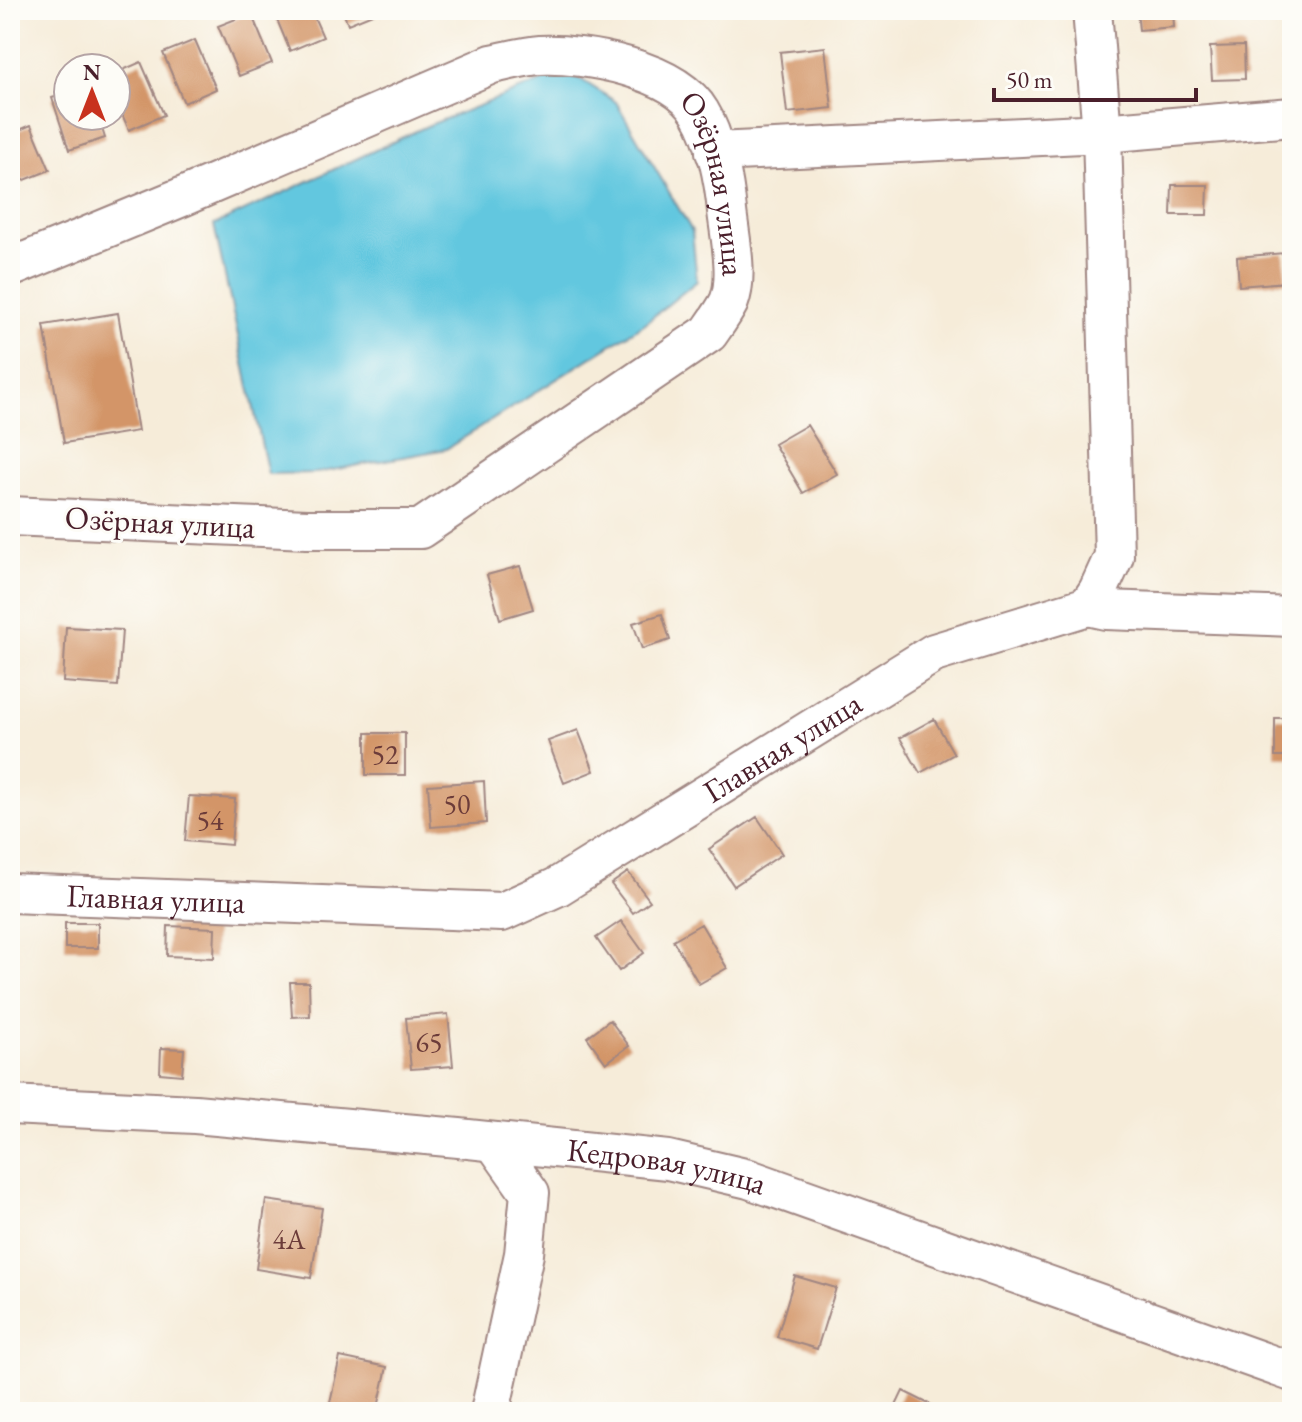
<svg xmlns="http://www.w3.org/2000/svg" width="1302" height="1422" viewBox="0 0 1302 1422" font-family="'EB Garamond',serif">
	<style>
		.water { fill: #62c7df; stroke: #567385; stroke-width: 2 }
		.building { fill: #d39568 }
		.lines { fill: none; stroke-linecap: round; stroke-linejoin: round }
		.minor-casing { stroke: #a08682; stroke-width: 42 }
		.minor { stroke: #fff; stroke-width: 38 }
		.labels { text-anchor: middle; stroke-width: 6; stroke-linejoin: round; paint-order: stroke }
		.number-label { font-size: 28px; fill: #6c3c3a }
		.street-label { font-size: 32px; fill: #4a1f2b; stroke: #fdfcf7 }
	</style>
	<rect width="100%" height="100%" fill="#fdfcf7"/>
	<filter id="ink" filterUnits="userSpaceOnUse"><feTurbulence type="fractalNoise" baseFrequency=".0125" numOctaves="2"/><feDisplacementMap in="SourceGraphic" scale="16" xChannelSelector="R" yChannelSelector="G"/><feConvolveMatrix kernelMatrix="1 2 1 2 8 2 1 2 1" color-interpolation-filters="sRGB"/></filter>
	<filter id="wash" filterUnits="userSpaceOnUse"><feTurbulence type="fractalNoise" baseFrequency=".006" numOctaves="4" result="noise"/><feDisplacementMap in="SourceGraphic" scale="32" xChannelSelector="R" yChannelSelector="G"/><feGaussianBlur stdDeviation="1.8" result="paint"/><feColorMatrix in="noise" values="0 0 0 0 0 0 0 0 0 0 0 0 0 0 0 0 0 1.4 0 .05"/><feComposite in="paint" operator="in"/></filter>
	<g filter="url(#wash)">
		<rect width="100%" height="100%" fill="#f6ecd9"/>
		<path class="water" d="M568,71L616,102L692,231L697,281L644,324L446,449L316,473L268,474L214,225L427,126Z"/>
		<g id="blocks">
			<path class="building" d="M273,10H311L323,37L290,51Z
				M342,10H382L348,24Z
				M1137,10H1173L1174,27L1139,30Z
				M251,13L272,63L239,76L218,26Z
				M195,40L216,89L184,103L163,53Z
				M1244,46L1245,79L1212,80L1210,47Z
				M825,47L832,108L787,113L780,52Z
				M141,62L164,115L129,130L116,101V73Z
				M68,93V116H98L105,138L69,150L52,98Z
				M31,125L50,170L15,184L10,172V134Z
				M1172,185H1208L1207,215H1171Z
				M1284,253L1286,282L1239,286L1237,257Z
				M118,313L138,431L64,443L44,325Z
				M807,425L837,474L803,493L774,444Z
				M520,566L533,609L500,619L487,575Z
				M662,614L670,640L642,649L633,623Z
				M66,627L122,630L118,686L63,682Z
				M1275,718H1292V757H1275Z
				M934,719L954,754L920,773L900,738Z
				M578,730L594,771L564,783L548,741Z
				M366,733H405V775H366Z
				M484,781L486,823L431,827L428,785Z
				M189,796L235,799L231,845L185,841Z
				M757,817L782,854L734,886L709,849Z
				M628,872L650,901L633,913L611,884Z
				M621,921L644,953L619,971L596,938Z
				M65,923H98V948H65Z
				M701,924L727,968L699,984L673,940Z
				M168,926L215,928L214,958L167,956Z
				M290,982H309L310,1016L292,1017Z
				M448,1014L453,1066L411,1069L406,1018Z
				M610,1020L629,1046L606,1063L587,1037Z
				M161,1048L184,1049L182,1075L160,1073Z
				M266,1200L322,1208L311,1278L256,1269Z
				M795,1276L836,1288L817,1349L777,1337Z
				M340,1357L387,1367L377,1412H355L329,1407Z
				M903,1391L945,1412H893Z"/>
		</g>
	</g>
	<g filter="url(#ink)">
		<use href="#blocks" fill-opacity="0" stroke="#a08682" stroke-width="2"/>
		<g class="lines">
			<defs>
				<g id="minor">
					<path d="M715,152L1102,133L1092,10"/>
					<path id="s1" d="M10,268L182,197L492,64C508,61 524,56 540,55C585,53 675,69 700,112C716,138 724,181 727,211C730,237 739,277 729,302C724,312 716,323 709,333L420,529H307L10,516"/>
					<path d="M1088,606L1106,610L1292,617"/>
					<path id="s2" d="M10,893L502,912L557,887L934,653L1088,606L1098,591L1114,556L1102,133L1292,117"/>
					<path id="s3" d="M10,1105L195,1114L459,1138L668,1160L749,1179L1292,1372"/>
					<path d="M490,1412L524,1254L530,1193L494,1142"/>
				</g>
			</defs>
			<use href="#minor" class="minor-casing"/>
			<use href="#minor" class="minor"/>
		</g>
	</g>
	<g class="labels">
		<g class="number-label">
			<text x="385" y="764">52</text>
			<text x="457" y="814">50</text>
			<text x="210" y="830">54</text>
			<text x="429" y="1052">65</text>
			<text x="289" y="1249">4А</text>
		</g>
		<g class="street-label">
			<text dy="11" stroke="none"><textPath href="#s1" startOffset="822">Озёрная улица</textPath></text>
			<text transform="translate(160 522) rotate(3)" y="11">Озёрная улица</text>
			<text dy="11" stroke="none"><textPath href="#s2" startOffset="818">Главная улица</textPath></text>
			<text dy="11" stroke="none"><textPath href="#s2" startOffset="146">Главная улица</textPath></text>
			<text dy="11" stroke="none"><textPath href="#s3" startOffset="660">Кедровая улица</textPath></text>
		</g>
	</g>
	<rect width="1302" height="1422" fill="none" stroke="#fdfcf7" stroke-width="40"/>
	<g transform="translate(92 92)"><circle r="38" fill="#fdfcf7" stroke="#b5a4a5" stroke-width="2"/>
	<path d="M0-6L14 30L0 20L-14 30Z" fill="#c8321e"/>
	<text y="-12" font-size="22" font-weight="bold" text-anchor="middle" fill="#4a1f2b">N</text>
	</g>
	<path d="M994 88v12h202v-12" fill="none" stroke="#4a1f2b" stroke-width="4"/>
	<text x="1006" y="88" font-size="24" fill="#4a1f2b" stroke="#fdfcf7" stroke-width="6" paint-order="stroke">50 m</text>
</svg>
